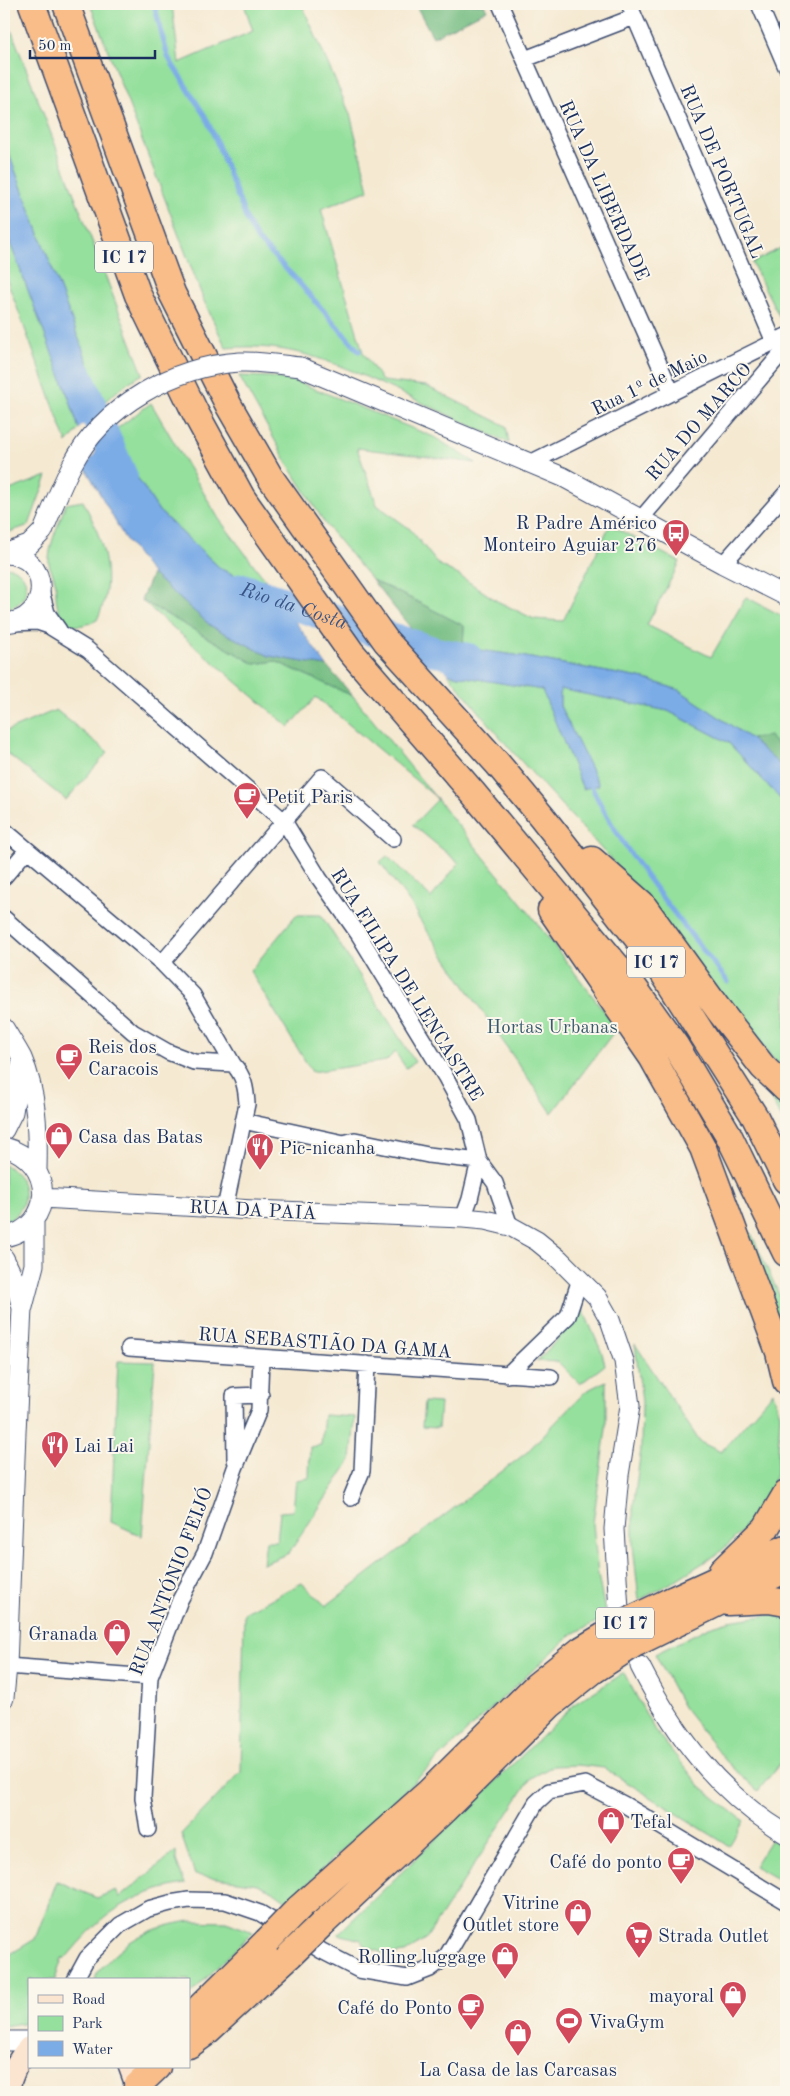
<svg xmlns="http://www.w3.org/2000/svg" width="790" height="2096" viewBox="0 0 790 2096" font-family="'Old Standard TT',serif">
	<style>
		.green { fill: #94e09c; stroke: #58887d }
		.forest { fill: #77be84; stroke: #497671 }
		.water { fill: #7cace6; stroke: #4c6ea2 }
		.pier { fill: #f5e9d1 }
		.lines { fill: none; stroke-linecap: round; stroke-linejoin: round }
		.stream { stroke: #7cace6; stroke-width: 5 }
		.river { stroke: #7cace6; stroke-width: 30 }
		.minor-casing { stroke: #3c4b6f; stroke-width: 18 }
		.tertiary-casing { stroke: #3c4b6f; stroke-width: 21 }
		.secondary-casing { stroke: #3c4b6f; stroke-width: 25 }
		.trunk-casing { stroke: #3c4b6f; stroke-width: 29 }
		.minor { stroke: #fff; stroke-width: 15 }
		.tertiary { stroke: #fff; stroke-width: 19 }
		.secondary { stroke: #fce5d0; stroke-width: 22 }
		.trunk { stroke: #f8bd89; stroke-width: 26 }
		.tertiary-bridge-casing { stroke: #3c4b6f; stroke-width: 21; stroke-linecap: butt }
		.trunk-bridge-casing { stroke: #3c4b6f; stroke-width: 29; stroke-linecap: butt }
		.tertiary-bridge { stroke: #fff; stroke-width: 19 }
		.trunk-bridge { stroke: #f8bd89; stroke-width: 26 }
		.labels { text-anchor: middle; stroke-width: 4; stroke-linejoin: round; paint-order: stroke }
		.shield { fill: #fbf7ec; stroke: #5e6b89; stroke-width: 1 }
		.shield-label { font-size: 18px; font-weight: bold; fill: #1b2f5e }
		.street-label { font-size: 19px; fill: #1b2f5e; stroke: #fbf7ec }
		.poi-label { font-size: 19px; fill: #1b2f5e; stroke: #fbf7ec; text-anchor: start }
		.park-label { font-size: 19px; fill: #395b6e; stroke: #fbf7ec }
		.water-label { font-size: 20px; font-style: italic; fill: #385487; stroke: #fbf7ec }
	</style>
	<rect width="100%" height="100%" fill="#fbf7ec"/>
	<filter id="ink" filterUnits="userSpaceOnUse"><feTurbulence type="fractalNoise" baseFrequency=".02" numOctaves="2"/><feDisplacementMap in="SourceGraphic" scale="10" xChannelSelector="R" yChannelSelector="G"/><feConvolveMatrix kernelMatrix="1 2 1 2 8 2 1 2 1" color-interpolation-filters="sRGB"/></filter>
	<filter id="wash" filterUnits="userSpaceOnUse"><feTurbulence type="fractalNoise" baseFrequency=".0096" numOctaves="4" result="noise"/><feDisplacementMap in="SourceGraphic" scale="20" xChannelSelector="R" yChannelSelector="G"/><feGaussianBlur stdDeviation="1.12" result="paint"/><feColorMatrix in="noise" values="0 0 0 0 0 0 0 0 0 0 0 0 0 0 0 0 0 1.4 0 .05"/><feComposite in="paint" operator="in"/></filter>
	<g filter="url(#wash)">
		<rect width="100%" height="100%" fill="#f5e9d1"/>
		<path class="green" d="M90,4H172L179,63L253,31L244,4H309L303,7L350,114L369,190L321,209L363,352L382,381L426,386L506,426L509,443C473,426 437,410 401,393C342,366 293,341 226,348L204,301Z
			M4,11L143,374L126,384L103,403L4,141Z
			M4,227L69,398L79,429L67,443L4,272Z
			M786,245V321L781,320L752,263Z
			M239,376L271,377L298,382L434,437L476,463L357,448L377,505L410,529L438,564L460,576L497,601L534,619L563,621L610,525L680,562L647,625L711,657L746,597L786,618V754L769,736L751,739L679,690L645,679L515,655L463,648L464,626L412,599L372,580L326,525L288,464Z
			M151,403L219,519L276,594L221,569L159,511L137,477L115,430Z
			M47,476L29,525L4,534V492Z
			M83,501C103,539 117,579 97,620C77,630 62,628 57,604C55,595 57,586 54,577C52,570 48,566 49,559C50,541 60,521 66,504Z
			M4,567C33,567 34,607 4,608Z
			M141,600L255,664L275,661L353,696L527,910L617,1028L552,1113L417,916L418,914L380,862L387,856L431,898L459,863L413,825L438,799L316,697L289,727Z
			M448,674L543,690L583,789L598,784L560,706V689L668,711L729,743L786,805V1071L774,1060L617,866L511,750Z
			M56,710L108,752L66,800L4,751V732Z
			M296,915H321L415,1062L406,1068L395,1052L386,1061L312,1072L250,971Z
			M772,1094L786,1105V1127L770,1097Z
			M4,1165C31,1175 31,1213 4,1223Z
			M751,1233L786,1310V1356L741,1237Z
			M581,1305L602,1353L605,1365L580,1384L558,1362L537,1361C554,1343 571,1327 581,1305Z
			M635,1344L700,1442L721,1452L773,1392L780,1414L777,1472L768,1494L753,1521L719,1553L666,1586L639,1600L633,1545V1509L641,1449L642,1402Z
			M118,1361L155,1362L142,1536L111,1522Z
			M606,1381V1429L593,1523L598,1575L606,1617L571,1635L483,1716L288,1902L273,1891L258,1884L195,1875L181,1834L241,1772L244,1613L302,1583L326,1606L526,1453L586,1391Z
			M424,1402L440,1403L438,1428L422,1427Z
			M324,1415L355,1417L351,1460L289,1553L263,1564L266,1541H277L280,1512L293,1511L296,1480L309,1478L310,1447L321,1445Z
			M775,1614L786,1615V1756L758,1791L726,1761L683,1707L655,1654L709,1627L729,1621Z
			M624,1673L654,1729L700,1786L744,1821L729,1846L604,1768L578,1765L553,1766L531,1778L425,1940L405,1953L387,1955L366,1946L361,1940L338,1934L576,1703Z
			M771,1839L786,1849V1884L754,1866Z
			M176,1851V1860L185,1884C128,1894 101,1915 65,1959L62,1958L55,1980H29V2019L22,2023L4,2026V1958L35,1939L57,1881L97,1898L116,1890L120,1897Z
			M190,1921L226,1922L253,1932L189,1995V1980H95C97,1971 102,1967 108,1961C133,1935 155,1927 190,1921Z"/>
		<path class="forest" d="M415,4H484L487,10L433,37Z
			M152,574L211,626L269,656L327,666L353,696L275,661L255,664L141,600Z
			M372,580L412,599L464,626L463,648L422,642Z
			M769,736L786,754V794L781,799L729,743Z"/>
		<path class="water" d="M4,141L103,403L79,429L69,398L4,227Z
			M115,430L137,477L159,511L221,569L276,594L327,666L269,656L211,626L152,574L124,537L85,467L101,445Z
			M422,642L515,655L645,679L679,690L751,739L786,770V805L729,743L668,711L560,689V706L599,785L583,789L542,690L448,674Z"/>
		<path class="pier" d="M105,401V404L81,431H77Z
			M113,428H116L101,445L83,470V466L99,443Z
			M273,590L279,593L329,664V668Z
			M421,640L448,674L451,676L446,675L420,643Z"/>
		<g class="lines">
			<path class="stream" d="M154,4L168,57L205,116L216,140L247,221L257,239L293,276L359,351
				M589,781C623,855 679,918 728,982"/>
			<g class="river">
				<path d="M78,375L123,477"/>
				<path id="s1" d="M242,588L436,652L468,658"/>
			</g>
		</g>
	</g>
	<g filter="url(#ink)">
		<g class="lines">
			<defs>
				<path id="minor" d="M500,4L672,393
					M629,4L774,342
					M759,4L786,67
					M525,59L634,17
					M530,463L786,336
					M640,520L786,348
					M723,564L786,493
					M41,591L47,613L59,630
					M12,623L37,622L49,626L88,650L284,821L319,878L359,935L445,1076L469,1120L479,1161L495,1183L510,1226
					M4,830L162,963L193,995L233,1064C244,1076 246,1088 247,1104L225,1208
					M4,877L27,850
					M4,918L133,1032L168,1052L194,1062L233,1064
					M162,963L322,777L393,839
					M243,1121L344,1143L355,1140L428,1155L479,1161
					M463,1218L470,1199L479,1161
					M129,1348L551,1377
					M507,1375L568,1316L580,1279
					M235,1460L234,1396L261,1395
					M351,1498L362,1471L367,1364
					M7,1666L150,1677
					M148,1829L143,1798L150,1677L180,1600L205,1553L235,1468L259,1410L261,1358
					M75,1980L87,1958L120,1925L148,1909L170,1903L189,1900L225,1901L260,1913L322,1951L359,1970L407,1978L430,1969L446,1957L449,1952L536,1803L549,1791L585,1784L625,1805L786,1902"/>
				<path id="tertiary" d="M300,367L563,477L723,564L786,596
					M4,554C52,554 53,621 4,623
					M4,554L29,545L43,531
					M4,1028C10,1038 17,1048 22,1058C37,1092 38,1133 37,1169
					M4,1130L13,1112L21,1064
					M4,1147C55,1160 56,1227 4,1237
					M42,1198L254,1210L463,1218L485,1220L510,1226L537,1241L559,1259L597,1297L610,1320L624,1361L630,1406L619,1475L614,1529L619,1610
					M4,1258L15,1281L22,1308L16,1432L7,1666L4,1698
					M23,1307L34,1265V1220
					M640,1666C675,1735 718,1793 786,1834
					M4,2041H29"/>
				<path id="secondary" d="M130,2067L137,2086V2092
					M8,2092C10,2075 17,2061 29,2048"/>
				<path id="trunk" d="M32,4L138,295L196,414L242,498L351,652L473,793L630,982L675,1045L728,1134L786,1253
					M66,4L172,293L229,406L270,477L386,641L497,763L542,817L657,963L755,1117L786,1180
					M592,860L642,904L718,1009L763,1067L786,1089
					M551,910L652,1057L703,1148L779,1352L786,1381
					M722,1571L766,1528L786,1494
					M672,1600L786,1548
					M728,1602L769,1600L786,1603
					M681,1621L786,1569
					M298,1909L429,1792L536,1686L581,1650
					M322,1924L443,1811L550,1705L594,1670
					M189,2018L267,1941
					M189,2045L203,2035L290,1955
					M137,2086L157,2067"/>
			</defs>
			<use href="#minor" class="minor-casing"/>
			<use href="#tertiary" class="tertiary-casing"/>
			<use href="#secondary" class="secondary-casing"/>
			<use href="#trunk" class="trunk-casing"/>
			<use href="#minor" class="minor"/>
			<use href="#tertiary" class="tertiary"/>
			<use href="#secondary" class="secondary"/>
			<use href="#trunk" class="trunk"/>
			<defs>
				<path id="tertiary-bridge" d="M43,531C52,509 61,486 72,465C103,406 174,366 240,362C260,361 281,365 300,367"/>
				<path id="trunk-bridge" d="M581,1650L632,1619L672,1600
					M594,1670L634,1644L681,1621
					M267,1941L298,1909
					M290,1955L322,1924"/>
			</defs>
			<use href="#tertiary-bridge" class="tertiary-bridge-casing"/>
			<use href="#trunk-bridge" class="trunk-bridge-casing"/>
			<use href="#tertiary-bridge" class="tertiary-bridge"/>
			<use href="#trunk-bridge" class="trunk-bridge"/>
		</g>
	</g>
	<defs>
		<symbol id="bus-pin" viewBox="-11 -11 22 30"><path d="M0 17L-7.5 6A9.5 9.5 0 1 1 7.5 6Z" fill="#d1495b" stroke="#fbf7ec"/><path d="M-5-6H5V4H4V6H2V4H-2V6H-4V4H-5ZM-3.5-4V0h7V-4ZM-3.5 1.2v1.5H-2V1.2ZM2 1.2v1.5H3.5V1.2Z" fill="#fff"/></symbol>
		<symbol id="cafe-pin" viewBox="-11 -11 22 30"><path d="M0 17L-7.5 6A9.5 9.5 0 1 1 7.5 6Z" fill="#d1495b" stroke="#fbf7ec"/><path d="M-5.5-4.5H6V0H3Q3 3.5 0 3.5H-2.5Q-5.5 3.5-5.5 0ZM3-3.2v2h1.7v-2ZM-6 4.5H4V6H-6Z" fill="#fff"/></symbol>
		<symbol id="shop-pin" viewBox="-11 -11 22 30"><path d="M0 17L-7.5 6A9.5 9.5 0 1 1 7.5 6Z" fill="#d1495b" stroke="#fbf7ec"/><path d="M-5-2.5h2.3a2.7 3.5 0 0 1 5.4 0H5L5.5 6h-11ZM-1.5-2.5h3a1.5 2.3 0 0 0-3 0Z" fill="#fff"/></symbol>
		<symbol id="restaurant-pin" viewBox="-11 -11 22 30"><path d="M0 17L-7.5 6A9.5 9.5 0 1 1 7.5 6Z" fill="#d1495b" stroke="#fbf7ec"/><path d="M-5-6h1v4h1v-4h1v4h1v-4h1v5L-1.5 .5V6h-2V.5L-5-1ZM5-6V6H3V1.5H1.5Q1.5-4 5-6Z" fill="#fff"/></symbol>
		<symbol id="supermarket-pin" viewBox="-11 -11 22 30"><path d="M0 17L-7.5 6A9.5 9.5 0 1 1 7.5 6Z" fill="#d1495b" stroke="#fbf7ec"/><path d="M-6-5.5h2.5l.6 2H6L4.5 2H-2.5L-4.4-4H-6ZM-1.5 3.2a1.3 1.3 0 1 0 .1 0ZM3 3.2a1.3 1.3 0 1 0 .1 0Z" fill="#fff"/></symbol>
		<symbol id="stadium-pin" viewBox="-11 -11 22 30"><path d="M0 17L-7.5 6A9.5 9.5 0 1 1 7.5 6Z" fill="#d1495b" stroke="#fbf7ec"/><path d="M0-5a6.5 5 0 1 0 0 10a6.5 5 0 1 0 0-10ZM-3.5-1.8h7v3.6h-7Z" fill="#fff"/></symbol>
	</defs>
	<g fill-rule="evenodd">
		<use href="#bus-pin" x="660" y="517" width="32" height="43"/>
		<use href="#cafe-pin" x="231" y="780" width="32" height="43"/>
		<use href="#cafe-pin" x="53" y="1041" width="32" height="43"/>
		<use href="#shop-pin" x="43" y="1120" width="32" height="43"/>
		<use href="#restaurant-pin" x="244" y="1131" width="32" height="43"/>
		<use href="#restaurant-pin" x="39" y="1429" width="32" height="43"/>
		<use href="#shop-pin" x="101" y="1617" width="32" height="43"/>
		<use href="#shop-pin" x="595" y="1805" width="32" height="43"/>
		<use href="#cafe-pin" x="665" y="1845" width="32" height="43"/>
		<use href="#shop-pin" x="562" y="1897" width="32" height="43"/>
		<use href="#supermarket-pin" x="623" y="1919" width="32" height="43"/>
		<use href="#shop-pin" x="489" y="1940" width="32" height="43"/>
		<use href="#shop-pin" x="717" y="1979" width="32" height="43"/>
		<use href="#cafe-pin" x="455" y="1991" width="32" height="43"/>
		<use href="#stadium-pin" x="553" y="2005" width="32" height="43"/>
		<use href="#shop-pin" x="502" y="2017" width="32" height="43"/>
	</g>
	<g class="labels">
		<g class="shield">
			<rect x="95" y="241.5" width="58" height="31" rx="4"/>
			<rect x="627" y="946.5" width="58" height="31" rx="4"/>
			<rect x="596" y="1607.5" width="58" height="31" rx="4"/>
		</g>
		<g class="shield-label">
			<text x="124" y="263">IC 17</text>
			<text x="656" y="968">IC 17</text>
			<text x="625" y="1629">IC 17</text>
		</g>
		<g class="street-label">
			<text transform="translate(723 171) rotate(67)" y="7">RUA DE PORTUGAL</text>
			<text transform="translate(605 190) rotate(66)" y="7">RUA DA LIBERDADE</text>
			<text transform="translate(649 382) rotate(-26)" y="7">Rua 1º de Maio</text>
			<text transform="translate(698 421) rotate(-49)" y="7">RUA DO MARCO</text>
			<text transform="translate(408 984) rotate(58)" y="7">RUA FILIPA DE LENCASTRE</text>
			<text transform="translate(253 1209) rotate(3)" y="7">RUA DA PAIÃ</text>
			<text transform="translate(325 1342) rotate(4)" y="7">RUA SEBASTIÃO DA GAMA</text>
			<text transform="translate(170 1581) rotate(-69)" y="7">RUA ANTÓNIO FEIJÓ</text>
		</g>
		<g class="poi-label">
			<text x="657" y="529" text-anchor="end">R Padre Américo<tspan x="657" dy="22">Monteiro Aguiar 276</tspan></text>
			<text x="266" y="803">Petit Paris</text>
			<text x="88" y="1053">Reis dos<tspan x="88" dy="22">Caracois</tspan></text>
			<text x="78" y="1143">Casa das Batas</text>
			<text x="279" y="1154">Pic-nicanha</text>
			<text x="74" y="1452">Lai Lai</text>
			<text x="98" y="1640" text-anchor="end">Granada</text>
			<text x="630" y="1828">Tefal</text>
			<text x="662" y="1868" text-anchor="end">Café do ponto</text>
			<text x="559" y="1909" text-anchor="end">Vitrine<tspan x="559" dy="22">Outlet store</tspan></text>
			<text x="658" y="1942">Strada Outlet</text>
			<text x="486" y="1963" text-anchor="end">Rolling luggage</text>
			<text x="714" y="2002" text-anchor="end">mayoral</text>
			<text x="452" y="2014" text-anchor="end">Café do Ponto</text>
			<text x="588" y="2028">VivaGym</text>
			<text x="518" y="2076" text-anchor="middle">La Casa de las Carcasas</text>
		</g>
		<g class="park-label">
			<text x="552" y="1033">Hortas Urbanas</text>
		</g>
		<g class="water-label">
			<text dy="7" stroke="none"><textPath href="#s1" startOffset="55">Rio da Costa</textPath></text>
		</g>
	</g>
	<rect width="790" height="2096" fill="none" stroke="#fbf7ec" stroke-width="20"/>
	<rect x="28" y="1978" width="162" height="90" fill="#fbf7ec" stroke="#a1a7b3"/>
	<rect x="38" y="1995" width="25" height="8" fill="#fce5d0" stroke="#a1a7b3"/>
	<text x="72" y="2004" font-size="15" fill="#1b2f5e">Road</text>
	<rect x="38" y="2016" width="25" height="15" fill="#94e09c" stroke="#a1a7b3"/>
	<text x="72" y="2028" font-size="15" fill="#1b2f5e">Park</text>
	<rect x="38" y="2041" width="25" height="15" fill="#7cace6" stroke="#a1a7b3"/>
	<text x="72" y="2054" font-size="15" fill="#1b2f5e">Water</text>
	<path d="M30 50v8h125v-8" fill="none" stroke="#1b2f5e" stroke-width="2.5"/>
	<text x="38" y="50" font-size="15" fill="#1b2f5e" stroke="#fbf7ec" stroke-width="4" paint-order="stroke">50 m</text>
</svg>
